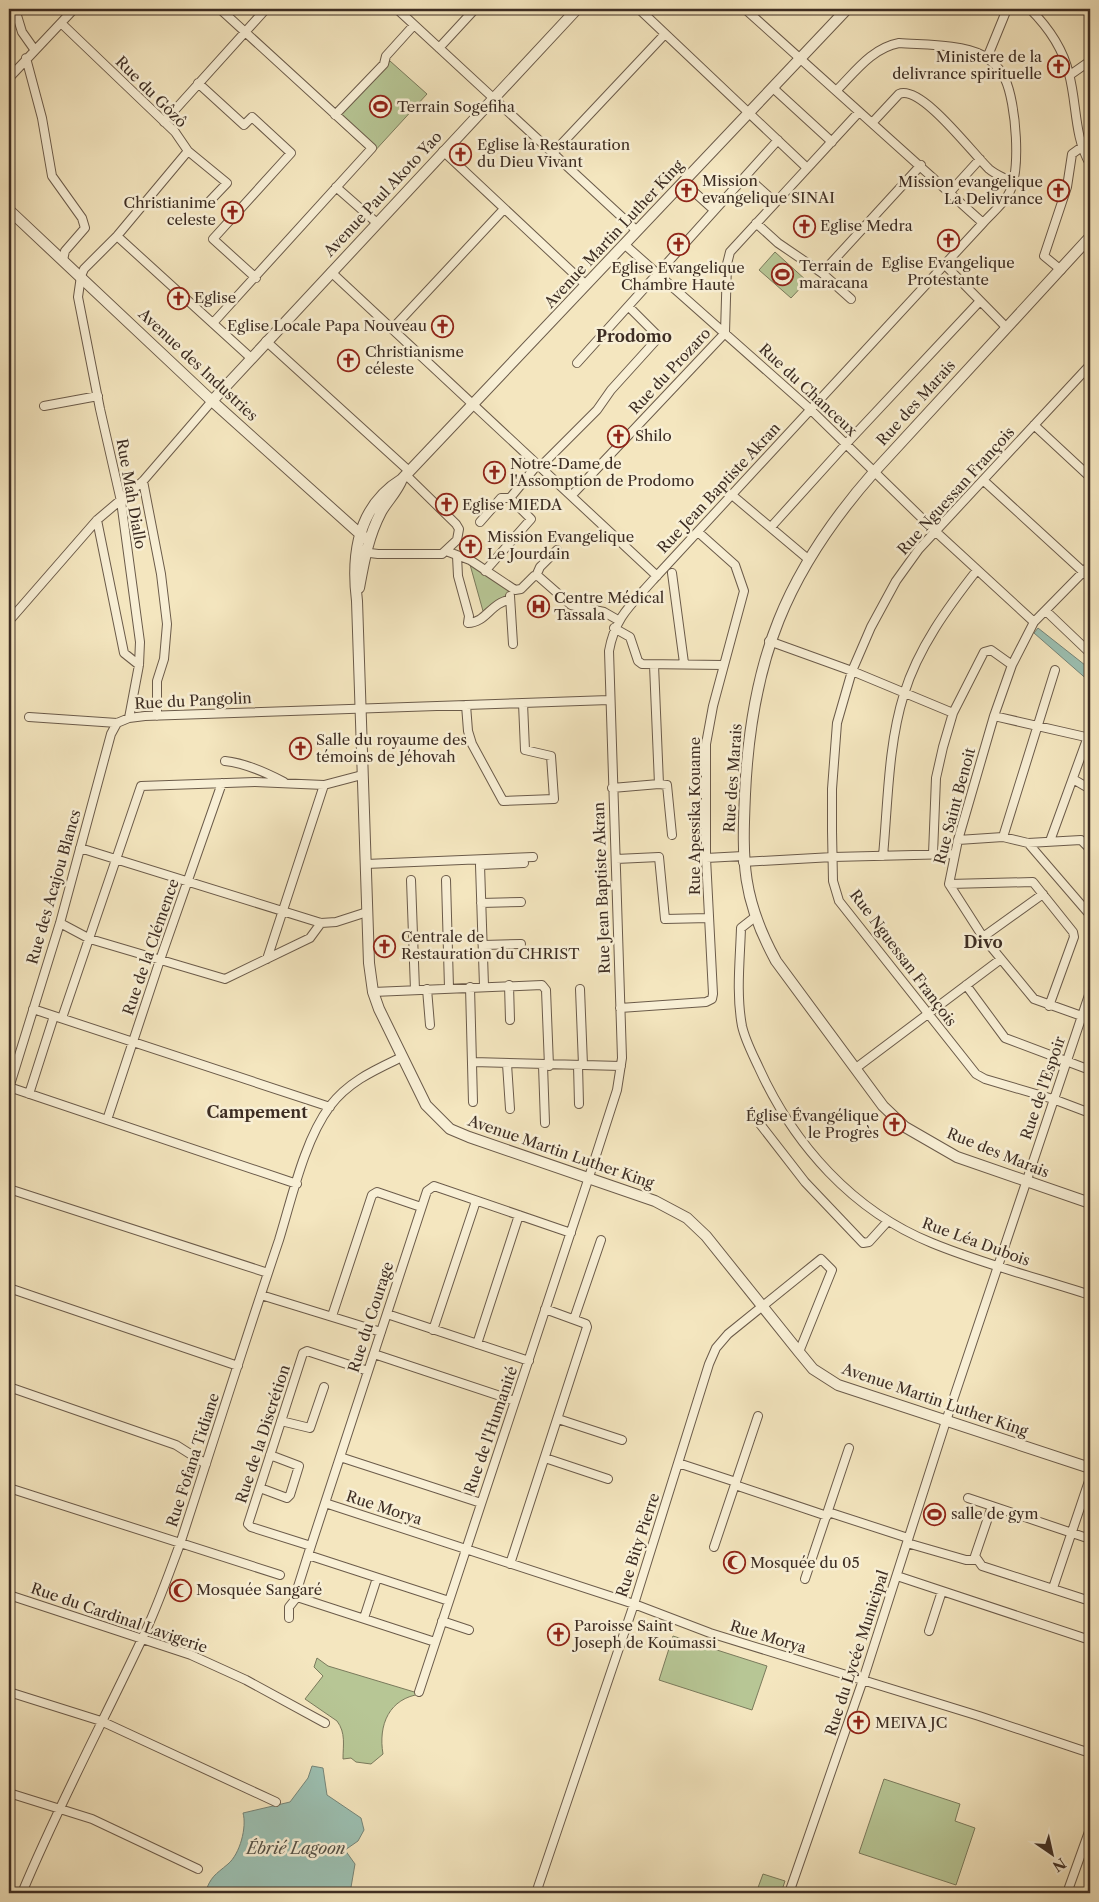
<svg xmlns="http://www.w3.org/2000/svg" width="1099" height="1902" viewBox="0 0 1099 1902" font-family="'Libre Caslon Text',serif">
	<style>
		.green { fill: #b7c695; stroke: #7a7a5c }
		.water { fill: #9cc0b2; stroke: #768579 }
		.lines { fill: none; stroke-linecap: round; stroke-linejoin: round }
		.minor-casing { stroke: #6b5b4a; stroke-width: 10 }
		.tertiary-casing { stroke: #6b5b4a; stroke-width: 12 }
		.minor { stroke: #f8efd5; stroke-width: 8 }
		.tertiary { stroke: #f8efd5; stroke-width: 10 }
		.labels { text-anchor: middle; stroke-width: 5; stroke-linejoin: round; paint-order: stroke }
		.poi-label { font-size: 15px; fill: #3d2d23; stroke: #f8efd5; text-anchor: start }
		.street-label { font-size: 15px; fill: #3d2d23; stroke: #f8efd5 }
		.neighbourhood-label { font-size: 16px; font-weight: bold; fill: #3d2d23; stroke: #f8efd5 }
		.water-label { font-size: 16px; font-style: italic; fill: #555247; stroke: #f8efd5 }
	</style>
	<rect width="100%" height="100%" fill="#f4e6bf"/>
	<filter id="stains"><feTurbulence type="fractalNoise" baseFrequency=".004" numOctaves="4"/><feColorMatrix values="0 0 0 0 .2 0 0 0 0 .09 0 0 0 0 .02 0 0 0 .5 -.17"/></filter>
	<radialGradient id="worn" r=".72"><stop offset=".6" stop-color="#630" stop-opacity="0"/><stop offset="1" stop-color="#630" stop-opacity=".3"/></radialGradient>
	<path class="green" d="M390,61L427,94L372,154L335,120Z
		M775,252L807,281L791,298L759,270Z
		M469,561L511,592L483,611Z
		M673,1636L767,1666L752,1710L659,1680Z
		M317,1658L328,1666L421,1694C389,1698 378,1725 383,1754L371,1764L356,1762L351,1758L343,1759C343,1745 346,1733 337,1721L305,1699L323,1676L314,1667Z
		M884,1779L960,1804L955,1821L975,1828L956,1885L859,1853Z
		M763,1874L785,1881L781,1893H756Z"/>
	<path class="water" d="M1038,628L1090,669V682L1034,633Z
		M312,1766L323,1768L327,1795L361,1818L364,1830L358,1841L345,1850L355,1864L350,1893H205C211,1876 215,1875 228,1864C240,1854 247,1827 243,1813L290,1802L308,1778Z"/>
	<g class="lines">
		<defs>
			<path id="minor" d="M15,9L22,32L34,49
				M397,9L637,231
				M639,9L806,167
				M745,9L983,223
				M1030,9C1048,27 1063,48 1069,74C1077,103 1074,137 1090,164
				M61,23L175,132L188,151L117,236L84,269L81,276L78,297L100,409L121,501L140,642L139,665L129,718
				M439,48L475,9
				M26,58L42,118L52,176L82,218L85,228L65,251L63,260
				M987,58L1007,9
				M1070,75L1090,61
				M9,78L74,9
				M198,83L244,125L252,117L291,153L213,239L256,278
				M773,88L832,142
				M335,115L384,64L386,56L414,25
				M164,122L266,9
				M872,123L899,94C921,84 973,154 989,169C996,175 1005,178 1013,183
				M188,151L227,183L206,205
				M443,151L586,285
				M553,153L665,34
				M746,176L775,202
				M683,182L714,210
				M336,187L377,223
				M950,192L980,159
				M756,223L778,243L822,273L851,299
				M117,236L251,358
				M624,244L810,409L935,531L1034,622
				M945,265L1006,327
				M1061,270L1044,256L1067,187L1072,154L1090,141
				M331,272L657,576
				M822,273L921,165
				M213,323L372,148L220,9
				M393,328L504,209
				M266,341L409,471
				M577,363L778,140
				M1090,365L919,549L896,581L871,627L852,671L837,723L832,789V831L833,881L839,901L976,1074L985,1079L1053,1099L1090,1113
				M44,406L98,396
				M1034,425L1090,477
				M541,466L597,410L611,390L659,337L629,307
				M983,480L1090,578
				M143,481L161,574L167,624L164,659L157,681V716
				M572,495L725,333L727,264L730,252L859,112
				M732,495L808,559
				M97,520L124,653L139,665
				M480,522L501,498H510
				M771,527L846,444L980,301
				M446,551L470,560L515,590L521,589L534,576H538L571,605L604,612L618,620
				M362,552L378,554H442L457,540L459,529L456,524L406,475
				M457,556L458,576L469,616L468,623C486,623 491,602 510,600
				M1090,565L1034,622L1012,665L994,716L958,840L949,884L983,937L1034,999L1090,1019
				M485,571L531,519L510,498L538,464
				M672,573L684,663
				M536,576L540,567L557,550
				M510,596L513,644
				M1046,611L1090,653
				M9,621L97,520L143,481L212,401
				M614,628L630,637L638,661L642,664L724,665
				M769,641L852,671L953,713
				M654,665L659,784
				M466,705L468,731L472,744L503,801L554,799L551,756L525,750L523,703
				M994,716L1090,738
				M29,717L117,723L129,718L145,716L609,700
				M225,761C245,763 265,772 284,782
				M1073,779L1090,789
				M612,788L659,784L667,785L672,835
				M1003,837L1055,670
				M958,840L1003,837L1028,843L1081,840L1090,849
				M1050,841L1090,731
				M1028,843L1090,915
				M80,848L321,923L336,922L367,912
				M933,854L936,778L943,747L953,713L984,652L991,650L1012,665
				M883,856C888,802 888,745 904,694C918,648 948,607 977,570
				M706,858L743,856
				M616,859L659,857L665,919L709,918
				M743,862L833,857L954,854
				M366,864L533,857
				M411,880L415,990
				M446,880L449,988
				M949,884L1033,882L1073,932L1074,937L1049,1006
				M481,903L521,902
				M755,917L741,928C740,960 736,994 742,1026C745,1040 753,1055 759,1068C794,1145 853,1211 932,1243C983,1264 1038,1278 1090,1295
				M60,923L90,939L225,979L310,938L321,923
				M983,937L1043,894
				M483,945L521,944
				M267,959L324,785
				M509,985L510,1020
				M966,985L1005,1038L1090,1070
				M484,986L480,865L524,863
				M470,987L473,1102
				M427,989L430,1025
				M580,989L583,1065
				M373,992L542,985L546,990L549,1066
				M620,1008L706,1002L712,999L713,994L706,858V744L713,706L744,591L735,565L698,532
				M33,1009L330,1107
				M62,1018L141,786L255,782L324,785L362,775
				M473,1062L621,1066
				M507,1064L510,1109
				M543,1065L545,1123
				M578,1065L579,1104
				M856,1068L1001,959
				M9,1087L297,1184
				M9,1088L60,923L111,734L117,723
				M29,1094L54,1016
				M107,1120L160,960L222,783
				M760,1124L805,1182L863,1243L869,1242L888,1221
				M9,1189L268,1273
				M9,1288L238,1366
				M261,1295L381,1332
				M387,1314L529,1361
				M332,1316L372,1195L377,1192L421,1207
				M574,1319L601,1240
				M433,1330L476,1201
				M477,1344L519,1215
				M374,1354L515,1401
				M9,1387L176,1445L206,1464
				M558,1419L622,1440
				M281,1421L310,1428L324,1387
				M340,1457L481,1503
				M545,1458L608,1479
				M678,1463L736,1482
				M735,1485L827,1516
				M9,1488L280,1575
				M260,1488L287,1498L290,1495L299,1466L270,1455
				M968,1498L992,1506
				M325,1503L634,1604L710,1633L979,1716L1090,1753
				M828,1512L908,1538
				M1090,1539L992,1506L975,1556L982,1566L1090,1601
				M907,1543L966,1560H976
				M311,1546L251,1527L248,1524L303,1353L307,1351L368,1371
				M714,1547L758,1416
				M308,1555L449,1601
				M510,1564L587,1327L586,1324L545,1309
				M897,1576L1090,1640
				M805,1579L849,1448
				M1053,1588L1090,1478
				M9,1595L191,1655L246,1680L325,1723
				M297,1597L296,1593L308,1555L427,1191L434,1186L571,1233
				M289,1618V1607L297,1597L435,1642
				M364,1618L377,1578
				M442,1621L469,1630
				M929,1631L942,1591
				M9,1692L101,1721L276,1802
				M419,1692L589,1177L617,1090L622,1058L609,651C615,617 631,605 653,580L983,223C991,214 1002,205 1008,195C1022,173 1016,102 1005,79C1001,69 991,60 982,55C961,44 923,45 899,43C872,48 855,72 836,91
				M9,1793L92,1819L198,1869
				M9,1892L14,1893
				M22,1893C58,1806 102,1724 142,1639C157,1608 168,1576 180,1544C213,1442 245,1341 279,1240C292,1198 304,1141 330,1106C349,1081 375,1070 402,1057
				M536,1893L634,1604L709,1364L716,1348L728,1334L821,1259L832,1270L799,1352
				M789,1893L863,1680L946,1421L1090,992
				M1067,1893L1090,1829"/>
			<path id="tertiary" d="M847,9L402,479C358,506 351,553 357,601L369,963L373,992L379,1009L426,1105L450,1129L469,1137L655,1201L687,1218L706,1236L799,1352L813,1369L838,1385L1090,1468
				M9,210L212,401L359,533L368,540
				M1090,237L874,472C786,572 751,660 745,794C742,862 742,899 776,961L883,1106L905,1127L957,1157L1090,1203
				M212,401L577,9
				M359,588C364,561 368,537 381,512C387,501 397,492 402,479"/>
		</defs>
		<use href="#minor" class="minor-casing"/>
		<use href="#tertiary" class="tertiary-casing"/>
		<use href="#minor" class="minor"/>
		<use href="#tertiary" class="tertiary"/>
	</g>
	<defs>
		<symbol id="church-ring" viewBox="-11 -11 22 22"><circle r="9.5" fill="#f8efd5" stroke="#8f2418" stroke-width="1.5"/><path d="M-1.2-6h2.4v3.5h3.3v2.4h-3.3V6h-2.4V-.1h-3.3v-2.4h3.3Z" fill="#8f2418"/></symbol>
		<symbol id="stadium-ring" viewBox="-11 -11 22 22"><circle r="9.5" fill="#f8efd5" stroke="#8f2418" stroke-width="1.5"/><path d="M0-5a6.5 5 0 1 0 0 10a6.5 5 0 1 0 0-10ZM-3.5-1.8h7v3.6h-7Z" fill="#8f2418"/></symbol>
		<symbol id="hospital-ring" viewBox="-11 -11 22 22"><circle r="9.5" fill="#f8efd5" stroke="#8f2418" stroke-width="1.5"/><path d="M-5-5h3v3.5h4V-5h3V5h-3V1.5h-4V5h-3Z" fill="#8f2418"/></symbol>
		<symbol id="mosque-ring" viewBox="-11 -11 22 22"><circle r="9.5" fill="#f8efd5" stroke="#8f2418" stroke-width="1.5"/><path d="M3.5-4.9A6 6 0 1 0 3.5 4.9A5 5 0 1 1 3.5-4.9Z" fill="#8f2418"/></symbol>
	</defs>
	<g fill-rule="evenodd">
		<use href="#church-ring" x="1046" y="54" width="25" height="25"/>
		<use href="#stadium-ring" x="368" y="94" width="25" height="25"/>
		<use href="#church-ring" x="448" y="142" width="25" height="25"/>
		<use href="#church-ring" x="674" y="178" width="25" height="25"/>
		<use href="#church-ring" x="1046" y="178" width="25" height="25"/>
		<use href="#church-ring" x="220" y="200" width="25" height="25"/>
		<use href="#church-ring" x="792" y="214" width="25" height="25"/>
		<use href="#church-ring" x="936" y="228" width="25" height="25"/>
		<use href="#church-ring" x="666" y="232" width="25" height="25"/>
		<use href="#stadium-ring" x="770" y="262" width="25" height="25"/>
		<use href="#church-ring" x="166" y="286" width="25" height="25"/>
		<use href="#church-ring" x="430" y="314" width="25" height="25"/>
		<use href="#church-ring" x="336" y="348" width="25" height="25"/>
		<use href="#church-ring" x="606" y="424" width="25" height="25"/>
		<use href="#church-ring" x="482" y="460" width="25" height="25"/>
		<use href="#church-ring" x="434" y="492" width="25" height="25"/>
		<use href="#church-ring" x="458" y="534" width="25" height="25"/>
		<use href="#hospital-ring" x="526" y="594" width="25" height="25"/>
		<use href="#church-ring" x="288" y="736" width="25" height="25"/>
		<use href="#church-ring" x="372" y="934" width="25" height="25"/>
		<use href="#church-ring" x="882" y="1112" width="25" height="25"/>
		<use href="#stadium-ring" x="922" y="1502" width="25" height="25"/>
		<use href="#mosque-ring" x="722" y="1550" width="25" height="25"/>
		<use href="#mosque-ring" x="168" y="1578" width="25" height="25"/>
		<use href="#church-ring" x="546" y="1622" width="25" height="25"/>
		<use href="#church-ring" x="846" y="1710" width="25" height="25"/>
	</g>
	<g class="labels">
		<g class="poi-label">
			<text x="1042" y="62" text-anchor="end">Ministere de la<tspan x="1042" dy="17">delivrance spirituelle</tspan></text>
			<text x="397" y="112">Terrain Sogefiha</text>
			<text x="477" y="150">Eglise la Restauration<tspan x="477" dy="17">du Dieu Vivant</tspan></text>
			<text x="702" y="186">Mission<tspan x="702" dy="17">evangelique SINAI</tspan></text>
			<text x="1043" y="187" text-anchor="end">Mission evangelique<tspan x="1043" dy="17">La Delivrance</tspan></text>
			<text x="216" y="208" text-anchor="end">Christianime<tspan x="216" dy="17">celeste</tspan></text>
			<text x="820" y="231">Eglise Medra</text>
			<text x="948" y="268" text-anchor="middle">Eglise Evangelique<tspan x="948" dy="17">Protestante</tspan></text>
			<text x="799" y="271">Terrain de<tspan x="799" dy="17">maracana</tspan></text>
			<text x="678" y="273" text-anchor="middle">Eglise Evangelique<tspan x="678" dy="17">Chambre Haute</tspan></text>
			<text x="194" y="303">Eglise</text>
			<text x="427" y="331" text-anchor="end">Eglise Locale Papa Nouveau</text>
			<text x="365" y="357">Christianisme<tspan x="365" dy="17">céleste</tspan></text>
			<text x="635" y="441">Shilo</text>
			<text x="510" y="469">Notre-Dame de<tspan x="510" dy="17">l'Assomption de Prodomo</tspan></text>
			<text x="462" y="510">Eglise MIEDA</text>
			<text x="487" y="542">Mission Evangelique<tspan x="487" dy="17">Le Jourdain</tspan></text>
			<text x="554" y="603">Centre Médical<tspan x="554" dy="17">Tassala</tspan></text>
			<text x="316" y="745">Salle du royaume des<tspan x="316" dy="17">témoins de Jéhovah</tspan></text>
			<text x="401" y="942">Centrale de<tspan x="401" dy="17">Restauration du CHRIST</tspan></text>
			<text x="879" y="1121" text-anchor="end">Église Évangélique<tspan x="879" dy="17">le Progrès</tspan></text>
			<text x="951" y="1519">salle de gym</text>
			<text x="750" y="1568">Mosquée du 05</text>
			<text x="196" y="1595">Mosquée Sangaré</text>
			<text x="574" y="1631">Paroisse Saint<tspan x="574" dy="17">Joseph de Koumassi</tspan></text>
			<text x="875" y="1728">MEIVA JC</text>
		</g>
		<g class="street-label">
			<text transform="translate(151 92) rotate(45)" y="5">Rue du Gôzô</text>
			<text transform="translate(383 194) rotate(-47)" y="5">Avenue Paul Akoto Yao</text>
			<text transform="translate(614 234) rotate(-47)" y="5">Avenue Martin Luther King</text>
			<text transform="translate(198 365) rotate(43)" y="5">Avenue des Industries</text>
			<text transform="translate(670 371) rotate(-47)" y="5">Rue du Prozaro</text>
			<text transform="translate(808 390) rotate(43)" y="5">Rue du Chanceux</text>
			<text transform="translate(916 403) rotate(-48)" y="5">Rue des Marais</text>
			<text transform="translate(719 488) rotate(-47)" y="5">Rue Jean Baptiste Akran</text>
			<text transform="translate(956 491) rotate(-48)" y="5">Rue Nguessan François</text>
			<text transform="translate(131 494) rotate(80)" y="5">Rue Mah Diallo</text>
			<text transform="translate(193 701) rotate(-3)" y="5">Rue du Pangolin</text>
			<text transform="translate(733 778) rotate(-86)" y="5">Rue des Marais</text>
			<text transform="translate(955 806) rotate(-75)" y="5">Rue Saint Benoit</text>
			<text transform="translate(695 816) rotate(-90)" y="5">Rue Apessika Kouame</text>
			<text transform="translate(54 887) rotate(-74)" y="5">Rue des Acajou Blancs</text>
			<text transform="translate(602 888) rotate(-92)" y="5">Rue Jean Baptiste Akran</text>
			<text transform="translate(151 947) rotate(-71)" y="5">Rue de la Clémence</text>
			<text transform="translate(903 958) rotate(53)" y="5">Rue Nguessan François</text>
			<text transform="translate(1043 1088) rotate(-71)" y="5">Rue de l'Espoir</text>
			<text transform="translate(561 1152) rotate(19)" y="5">Avenue Martin Luther King</text>
			<text transform="translate(998 1153) rotate(22)" y="5">Rue des Marais</text>
			<text transform="translate(976 1242) rotate(20)" y="5">Rue Léa Dubois</text>
			<text transform="translate(371 1317) rotate(-72)" y="5">Rue du Courage</text>
			<text transform="translate(935 1400) rotate(19)" y="5">Avenue Martin Luther King</text>
			<text transform="translate(491 1430) rotate(-71)" y="5">Rue de l'Humanité</text>
			<text transform="translate(263 1434) rotate(-72)" y="5">Rue de la Discrétion</text>
			<text transform="translate(193 1460) rotate(-72)" y="5">Rue Fofana Tidiane</text>
			<text transform="translate(384 1508) rotate(18)" y="5">Rue Morya</text>
			<text transform="translate(638 1545) rotate(-72)" y="5">Rue Bity Pierre</text>
			<text transform="translate(119 1618) rotate(19)" y="5">Rue du Cardinal Lavigerie</text>
			<text transform="translate(768 1637) rotate(17)" y="5">Rue Morya</text>
			<text transform="translate(857 1653) rotate(-72)" y="5">Rue du Lycée Municipal</text>
		</g>
		<g class="neighbourhood-label">
			<text x="634" y="342">Prodomo</text>
			<text x="983" y="948">Divo</text>
			<text x="257" y="1118">Campement</text>
		</g>
		<g class="water-label">
			<text x="296" y="1854">Ébrié Lagoon</text>
		</g>
	</g>
	<rect width="1099" height="1902" fill="none" stroke="#f4e6bf" stroke-width="30"/>
	<rect x="10" y="10" width="1079" height="1882" fill="none" stroke="#3d2d23" stroke-width="2.5"/>
	<rect x="15" y="15" width="1069" height="1872" fill="none" stroke="#3d2d23"/>
	<g transform="translate(1052 1854) rotate(146)" stroke="#f8efd5" stroke-width="4" paint-order="stroke">
	<path d="M0-4L9 19L0 12L-9 19Z" fill="#3d2d23"/>
	<text y="-8" font-size="14" font-weight="bold" text-anchor="middle" fill="#3d2d23">N</text>
	</g>
	<rect width="100%" height="100%" filter="url(#stains)"/>
	<rect width="100%" height="100%" fill="url(#worn)"/>
</svg>
